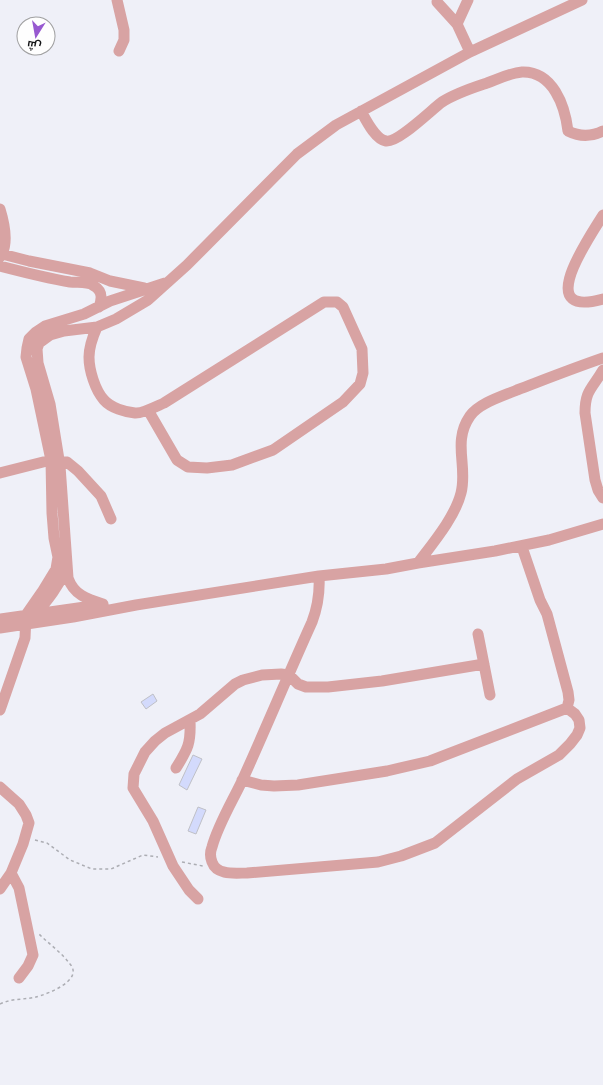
<svg xmlns="http://www.w3.org/2000/svg" width="603" height="1085" viewBox="0 0 603 1085" font-family="Commissioner,Cairo,sans-serif">
	<style>
		.building { fill: #d3dafc; stroke: #bfc0c7 }
		.lines { fill: none; stroke-linecap: round; stroke-linejoin: round }
		.path { stroke: #acadb3; stroke-width: 1.5; stroke-dasharray: 3 3; stroke-linecap: butt }
		.minor { stroke: #d8a3a3; stroke-width: 11 }
	</style>
	<rect width="100%" height="100%" fill="#eff0f8"/>
	<path class="building" d="M153,694L157,701L146,709L141,702Z
		M193,755L202,759L187,790L179,785Z
		M198,807L206,810L196,834L188,831Z"/>
	<g class="lines">
		<path class="path" d="M35,840L47,843L70,860L92,869H111L143,855L158,857
			M182,862L203,866
			M0,1004C12,998 24,1000 36,997C48,994 84,980 70,964C62,953 49,944 39,934"/>
		<path class="minor" d="M117,0L124,30V40L119,51
			M437,2L457,24L470,52
			M457,24L468,0
			M361,111C366,120 375,139 386,141C398,143 431,110 442,102C456,93 472,88 487,83C498,79 510,73 522,72C553,71 565,106 568,131C580,137 591,137 603,131
			M0,209C4,222 9,245 0,257
			M603,215C589,238 532,319 603,299
			M2,254L29,261L90,273L110,281L144,288
			M0,266C23,272 47,278 70,282C78,283 88,281 94,286C103,291 102,299 99,307
			M97,327C93,336 89,346 89,357C89,370 95,390 104,400C111,408 125,412 135,413C142,414 157,406 164,403L324,302H337L343,307L362,349L363,373L360,384L343,402L273,450L232,465L207,468L188,467L177,460L148,410
			M603,370C592,389 585,390 585,413L595,480L598,490L603,498
			M0,473L51,460L67,462L78,471L101,496L111,519
			M522,547L540,600L547,614L568,692L569,700L567,708
			M418,563C433,543 455,517 461,493C468,466 452,442 470,416C479,403 503,396 517,390C546,379 574,368 603,358
			M319,576C320,593 318,606 312,622C288,675 266,728 242,781C232,802 218,825 212,847C210,852 210,857 212,862C217,876 236,873 247,873L378,862L401,856L435,843L517,779L559,755L570,744L577,735L580,728L579,720L575,714L567,708
			M103,604C87,599 74,595 68,578L60,466L50,404L38,363L37,349L39,343L50,335L64,331L97,327L116,319L148,300L187,265L297,154L336,125L470,52L582,0
			M34,616C48,600 59,586 67,567
			M0,619L99,605
			M0,628L73,617L136,605L319,576L386,569L418,563L495,551L549,540L603,524
			M478,634L490,695
			M0,710L25,638L26,615L42,592L56,569L58,557L54,538L52,513L51,460L36,389L26,357L27,348L29,339L36,332L45,326L84,314L110,301L165,283
			M176,768C188,749 191,743 190,721
			M242,780L261,785L274,786L298,785L387,771L430,761L567,708
			M0,787L19,804L26,815L29,823L23,844L11,873L0,889
			M11,873L19,888L33,955L28,966L19,978
			M198,899L189,890L173,866L153,821L133,788L134,774L145,752L155,741L165,733L200,714L235,684L243,680L262,675L281,674L289,675L298,684L306,687H328L382,681L484,664"/>
	</g>
	<g transform="translate(36 36) rotate(191)"><circle r="19" fill="#fefefe" stroke="#a0a0a1"/>
	<path d="M0-3L7 15L0 10L-7 15Z" fill="#9759d0"/>
	<text y="-6" font-size="11" font-weight="bold" text-anchor="middle" fill="#131416">ش</text>
	</g>
</svg>
